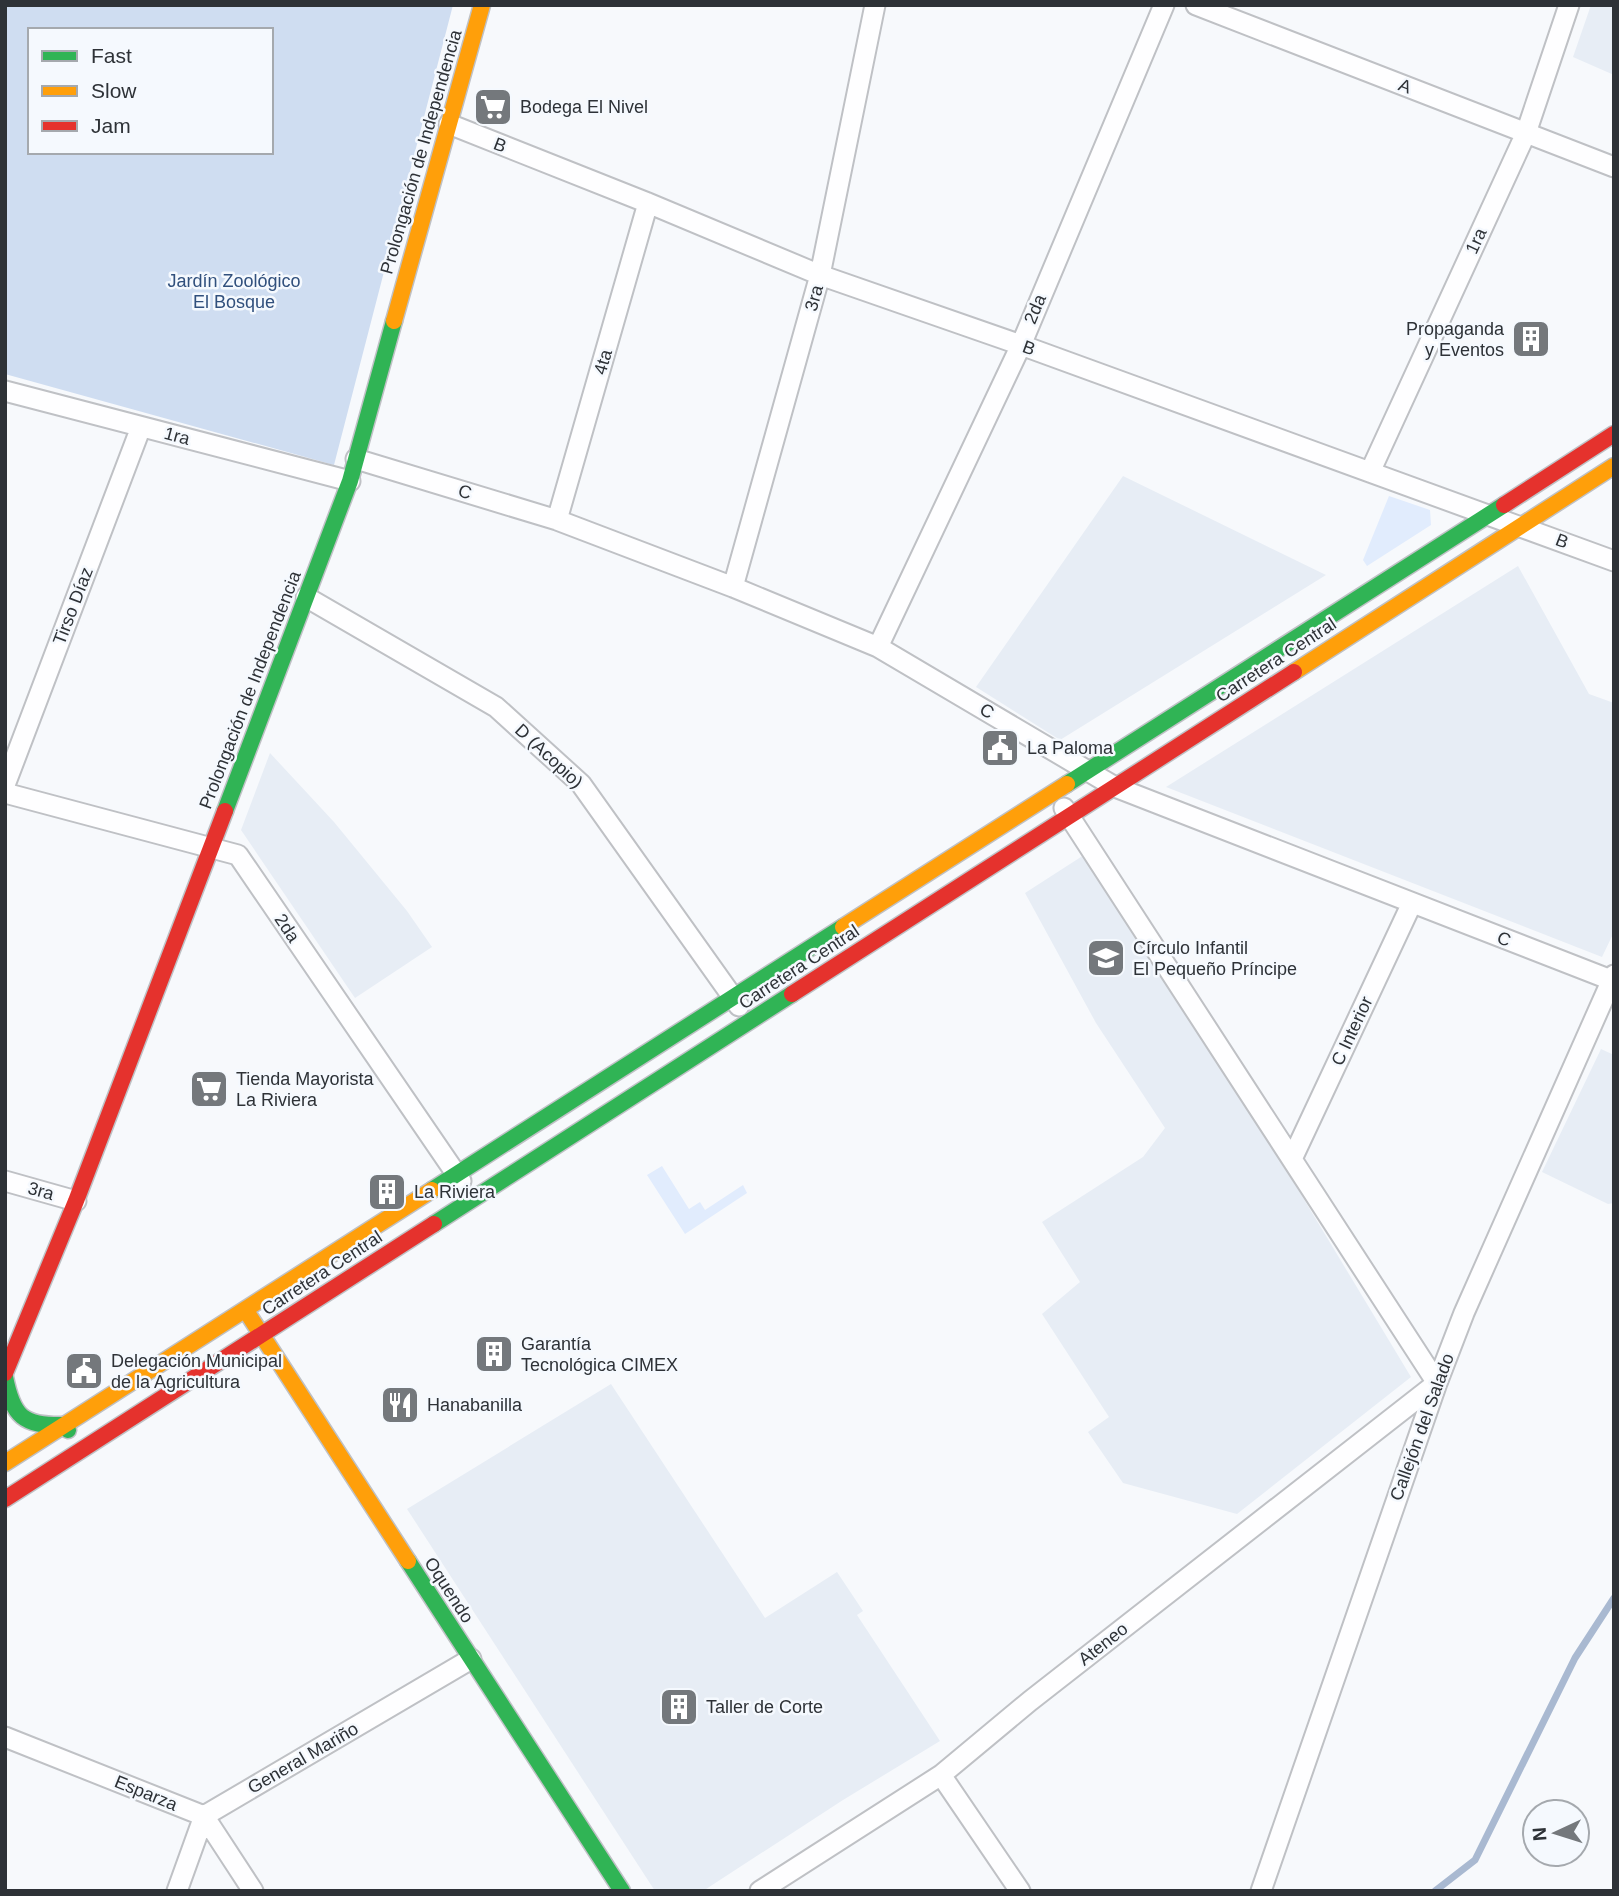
<svg xmlns="http://www.w3.org/2000/svg" width="1619" height="1896" viewBox="0 0 1619 1896" font-family="Helvetica,sans-serif">
	<style>
		.built { fill: #e7edf5 }
		.green { fill: #e1ecfd }
		.forest { fill: #cfddf1; fill-rule: evenodd }
		.lines { fill: none; stroke-linecap: round; stroke-linejoin: round }
		.stream { stroke: #a9b9d1; stroke-width: 7 }
		.street-casing { stroke: #bfc1c5; stroke-width: 23 }
		.fast-casing { stroke: #bfc1c5; stroke-width: 19 }
		.slow-casing { stroke: #bfc1c5; stroke-width: 19 }
		.jam-casing { stroke: #bfc1c5; stroke-width: 19 }
		.street { stroke: #fefeff; stroke-width: 19 }
		.fast { stroke: #30b455; stroke-width: 16 }
		.slow { stroke: #ff9f0a; stroke-width: 16 }
		.jam { stroke: #e5322d; stroke-width: 16 }
		.labels { text-anchor: middle; stroke-width: 5; stroke-linejoin: round; paint-order: stroke }
		.street-label { font-size: 18px; fill: #2e3237; stroke: #f5f9fe }
		.poi-label { font-size: 18px; fill: #2e3237; stroke: #f5f9fe; text-anchor: start }
		.park-label { font-size: 18px; fill: #31507d; stroke: #f5f9fe }
	</style>
	<rect width="100%" height="100%" fill="#f7f9fc"/>
	<path class="built" d="M1591,5H1614V75L1573,57Z
		M1123,476L1326,575L1060,740L976,687Z
		M1518,566L1589,694L1614,703V932L1602,957L1166,787Z
		M270,753L334,822L407,911L432,947L355,998L241,830Z
		M1084,855L1232,1080L1411,1377L1237,1514L1123,1483L1088,1432L1109,1417L1042,1314L1080,1282L1042,1222L1143,1157L1165,1128L1096,1023L1025,893Z
		M1601,1049L1614,1055V1203L1608,1204L1542,1172Z
		M611,1384L765,1618L837,1572L863,1611L857,1615L940,1741L843,1800L703,1891H655L407,1509Z"/>
	<path class="green" d="M1389,496L1430,510L1431,525L1367,566L1363,560Z
		M662,1166L689,1209L700,1202L705,1210L743,1185L747,1193L685,1234L647,1175Z"/>
	<path class="forest" d="M5,5H453L334,465L5,374ZM30,30H271V152H30Z"/>
	<g class="lines">
		<path class="stream" d="M1435,1891L1475,1860L1575,1658L1614,1598"/>
		<defs>
			<path id="street" d="M1196,5L1614,167
				M449,124L648,203L820,275L1021,345L1614,561
				M5,391L350,481
				M356,459L557,520L733,587L878,647L1115,787L1611,980
				M1370,472L1526,133L1569,5
				M557,520L648,203
				M733,587L820,275L875,5
				M306,597L496,707L581,784L739,1006
				M878,647L1021,345L1164,5
				M5,785L141,427
				M5,793L238,855L461,1181
				M1292,1159L1412,903
				M5,1181L76,1201
				M5,1737L204,1816L253,1891
				M941,1775L1020,1891
				M177,1891L204,1816L471,1659
				M760,1891L941,1775L1030,1701L1437,1383L1064,808
				M1261,1891L1437,1383L1464,1313L1614,975"/>
			<path id="fast" d="M1067,784L1504,505
				M225,811L350,481L394,321
				M432,1190L843,927
				M434,1224L792,994
				M5,1377C13,1417 23,1426 64,1425L68,1430
				M408,1561L622,1891"/>
			<path id="slow" d="M394,321L482,5
				M1294,672L1614,466
				M843,927L1067,784
				M250,1317L408,1561
				M5,1463L432,1190"/>
			<path id="jam" d="M1504,505L1614,434
				M792,994L1294,672
				M5,1373L76,1201L225,811
				M5,1499L434,1224"/>
		</defs>
		<use href="#street" class="street-casing"/>
		<use href="#fast" class="fast-casing"/>
		<use href="#slow" class="slow-casing"/>
		<use href="#jam" class="jam-casing"/>
		<use href="#street" class="street"/>
		<use href="#fast" class="fast"/>
		<use href="#slow" class="slow"/>
		<use href="#jam" class="jam"/>
	</g>
	<defs>
		<symbol id="supermarket-square" viewBox="-11 -11 22 22"><rect x="-9" y="-9" width="18" height="18" rx="4" fill="#74787c" stroke="#f5f9fe"/><path d="M-6-5.5h2.5l.6 2H6L4.5 2H-2.5L-4.4-4H-6ZM-1.5 3.2a1.3 1.3 0 1 0 .1 0ZM3 3.2a1.3 1.3 0 1 0 .1 0Z" fill="#fff"/></symbol>
		<symbol id="building-square" viewBox="-11 -11 22 22"><rect x="-9" y="-9" width="18" height="18" rx="4" fill="#74787c" stroke="#f5f9fe"/><path d="M-4-6H4V6H1V3H-1V6H-4ZM-2.5-4.3h1.7v1.8h-1.7ZM.8-4.3h1.7v1.8H.8ZM-2.5-1h1.7V.8h-1.7ZM.8-1h1.7V.8H.8Z" fill="#fff"/></symbol>
		<symbol id="civic-square" viewBox="-11 -11 22 22"><rect x="-9" y="-9" width="18" height="18" rx="4" fill="#74787c" stroke="#f5f9fe"/><path d="M-.6-6.5H3V-4.5H.6V-3L4-1V1h2V6H-6V1h2V-1L-.6-3ZM-1.2 2.5V6h2.4V2.5Z" fill="#fff"/></symbol>
		<symbol id="school-square" viewBox="-11 -11 22 22"><rect x="-9" y="-9" width="18" height="18" rx="4" fill="#74787c" stroke="#f5f9fe"/><path d="M0-5L7-2L0 1L-7-2ZM-4 1L0 2.5L4 1V4Q0 6-4 4Z" fill="#fff"/></symbol>
		<symbol id="restaurant-square" viewBox="-11 -11 22 22"><rect x="-9" y="-9" width="18" height="18" rx="4" fill="#74787c" stroke="#f5f9fe"/><path d="M-5-6h1v4h1v-4h1v4h1v-4h1v5L-1.5 .5V6h-2V.5L-5-1ZM5-6V6H3V1.5H1.5Q1.5-4 5-6Z" fill="#fff"/></symbol>
	</defs>
	<g fill-rule="evenodd">
		<use href="#supermarket-square" x="471" y="85" width="44" height="44"/>
		<use href="#building-square" x="1509" y="317" width="44" height="44"/>
		<use href="#civic-square" x="978" y="726" width="44" height="44"/>
		<use href="#school-square" x="1084" y="936" width="44" height="44"/>
		<use href="#supermarket-square" x="187" y="1067" width="44" height="44"/>
		<use href="#building-square" x="365" y="1170" width="44" height="44"/>
		<use href="#building-square" x="472" y="1332" width="44" height="44"/>
		<use href="#civic-square" x="62" y="1349" width="44" height="44"/>
		<use href="#restaurant-square" x="378" y="1383" width="44" height="44"/>
		<use href="#building-square" x="657" y="1685" width="44" height="44"/>
	</g>
	<g class="labels">
		<g class="street-label">
			<text transform="translate(1405 86) rotate(21)" y="6">A</text>
			<text transform="translate(500 145) rotate(21)" y="6">B</text>
			<text transform="translate(421 152) rotate(-74)" y="6">Prolongación de Independencia</text>
			<text transform="translate(1476 241) rotate(-65)" y="6">1ra</text>
			<text transform="translate(814 298) rotate(-74)" y="6">3ra</text>
			<text transform="translate(1035 309) rotate(-67)" y="6">2da</text>
			<text transform="translate(1029 348) rotate(20)" y="6">B</text>
			<text transform="translate(603 362) rotate(-74)" y="6">4ta</text>
			<text transform="translate(177 436) rotate(15)" y="6">1ra</text>
			<text transform="translate(465 492) rotate(17)" y="6">C</text>
			<text transform="translate(1562 541) rotate(21)" y="6">B</text>
			<text transform="translate(73 606) rotate(-69)" y="6">Tirso Díaz</text>
			<text transform="translate(1276 660) rotate(-33)" y="6">Carretera Central</text>
			<text transform="translate(250 690) rotate(-69)" y="6">Prolongación de Independencia</text>
			<text transform="translate(987 711) rotate(31)" y="6">C</text>
			<text transform="translate(549 756) rotate(43)" y="6">D (Acopio)</text>
			<text transform="translate(287 928) rotate(56)" y="6">2da</text>
			<text transform="translate(1504 939) rotate(21)" y="6">C</text>
			<text transform="translate(799 967) rotate(-33)" y="6">Carretera Central</text>
			<text transform="translate(1352 1031) rotate(-65)" y="6">C Interior</text>
			<text transform="translate(41 1191) rotate(16)" y="6">3ra</text>
			<text transform="translate(322 1273) rotate(-33)" y="6">Carretera Central</text>
			<text transform="translate(1422 1427) rotate(-70)" y="6">Callejón del Salado</text>
			<text transform="translate(449 1590) rotate(57)" y="6">Oquendo</text>
			<text transform="translate(1103 1644) rotate(-38)" y="6">Ateneo</text>
			<text transform="translate(303 1758) rotate(-30)" y="6">General Mariño</text>
			<text transform="translate(146 1793) rotate(22)" y="6">Esparza</text>
		</g>
		<g class="poi-label">
			<text x="520" y="113">Bodega El Nivel</text>
			<text x="1504" y="335" text-anchor="end">Propaganda<tspan x="1504" dy="21">y Eventos</tspan></text>
			<text x="1027" y="754">La Paloma</text>
			<text x="1133" y="954">Círculo Infantil<tspan x="1133" dy="21">El Pequeño Príncipe</tspan></text>
			<text x="236" y="1085">Tienda Mayorista<tspan x="236" dy="21">La Riviera</tspan></text>
			<text x="414" y="1198">La Riviera</text>
			<text x="521" y="1350">Garantía<tspan x="521" dy="21">Tecnológica CIMEX</tspan></text>
			<text x="111" y="1367">Delegación Municipal<tspan x="111" dy="21">de la Agricultura</tspan></text>
			<text x="427" y="1411">Hanabanilla</text>
			<text x="706" y="1713">Taller de Corte</text>
		</g>
		<g class="park-label">
			<text x="234" y="287">Jardín Zoológico<tspan x="234" dy="21">El Bosque</tspan></text>
		</g>
	</g>
	<rect width="1619" height="1896" fill="none" stroke="#2e3237" stroke-width="14"/>
	<rect x="28" y="28" width="245" height="126" fill="#f5f9fe" stroke="#a5a9ae" stroke-width="2"/>
	<rect x="42" y="51" width="35" height="10" fill="#30b455" stroke="#a5a9ae" stroke-width="2"/>
	<text x="91" y="63" font-size="21" fill="#2e3237">Fast</text>
	<rect x="42" y="86" width="35" height="10" fill="#ff9f0a" stroke="#a5a9ae" stroke-width="2"/>
	<text x="91" y="98" font-size="21" fill="#2e3237">Slow</text>
	<rect x="42" y="121" width="35" height="10" fill="#e5322d" stroke="#a5a9ae" stroke-width="2"/>
	<text x="91" y="133" font-size="21" fill="#2e3237">Jam</text>
	<g transform="translate(1556 1833) rotate(266)"><circle r="33" fill="#f5f9fe" stroke="#a5a9ae" stroke-width="2"/>
	<path d="M0-5L12 26L0 18L-12 26Z" fill="#74787c"/>
	<text y="-10" font-size="19" font-weight="bold" text-anchor="middle" fill="#2e3237">N</text>
	</g>
</svg>
